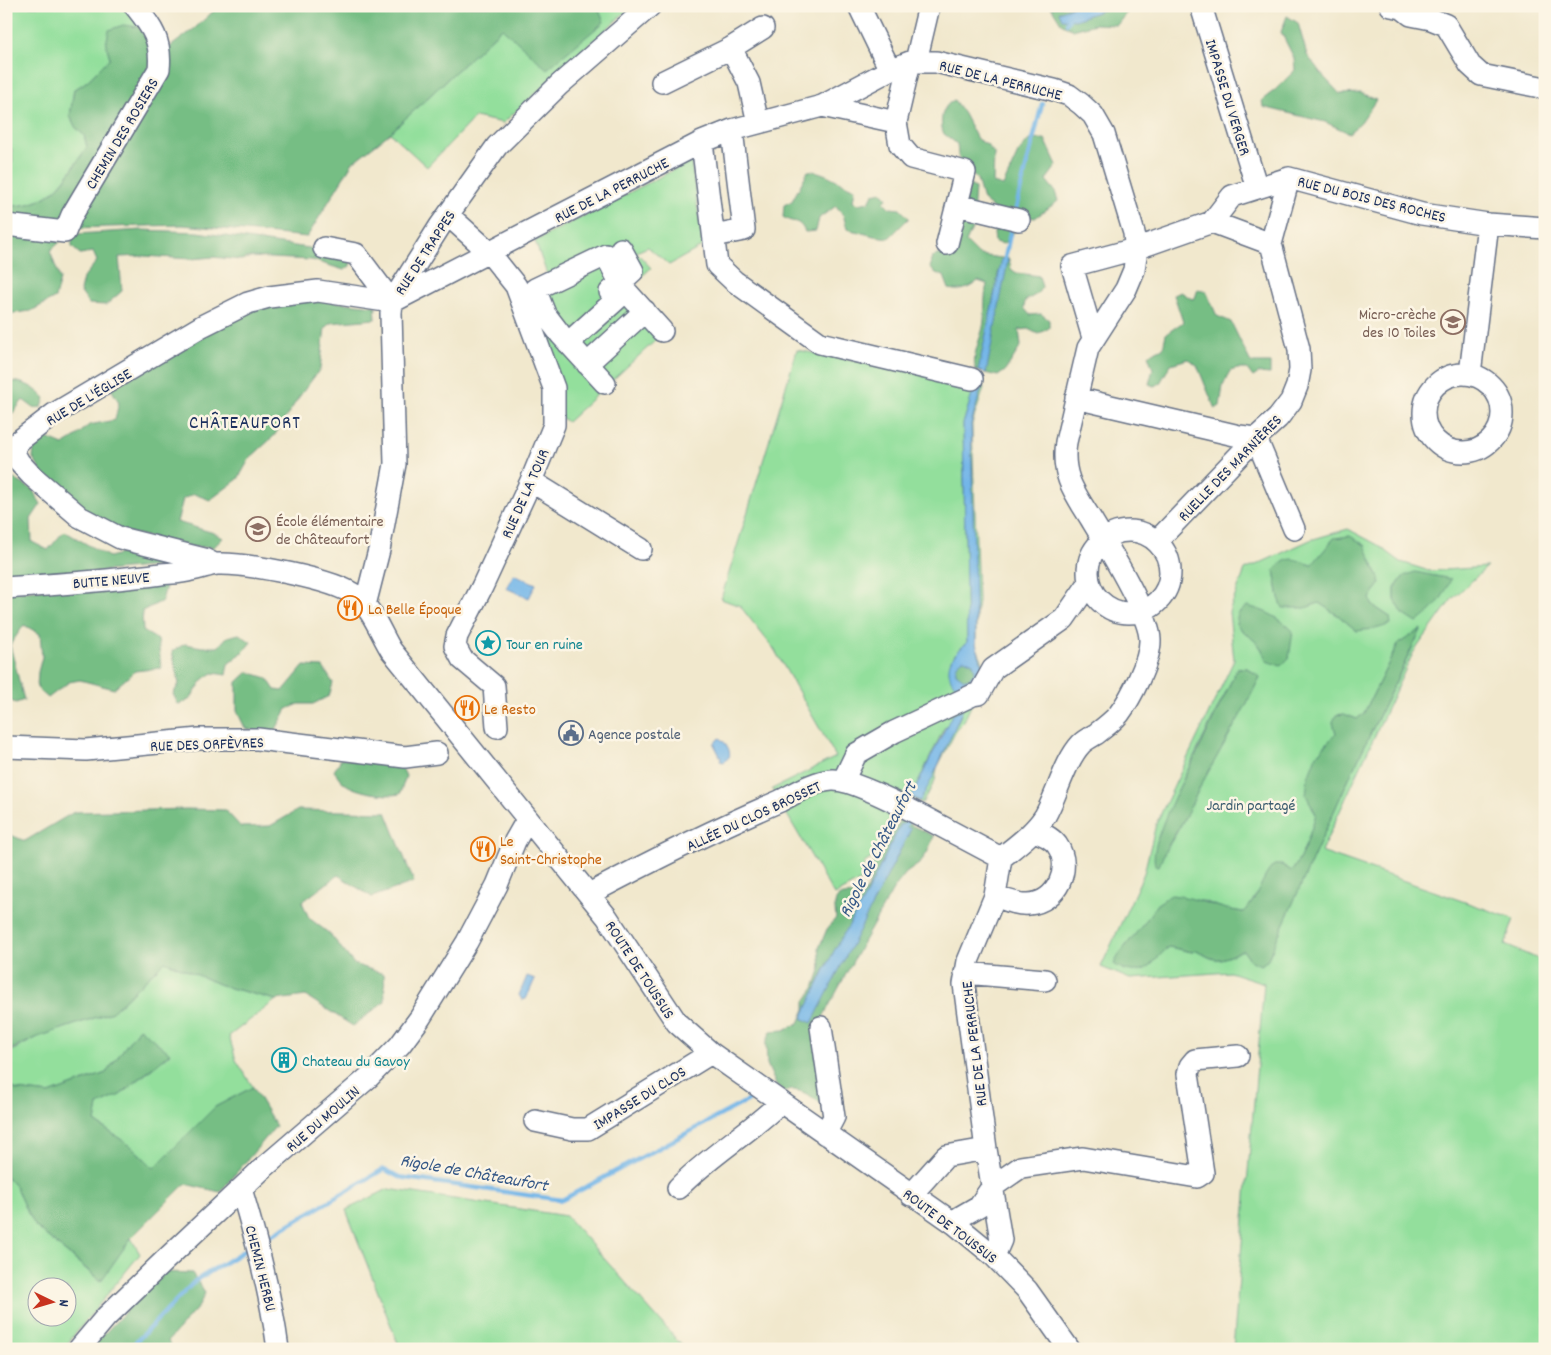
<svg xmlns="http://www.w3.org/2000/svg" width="1551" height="1355" viewBox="0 0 1551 1355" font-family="Dekko,sans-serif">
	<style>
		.green { fill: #93df9c; stroke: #57877d; fill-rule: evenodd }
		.forest { fill: #76be84; stroke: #487671; fill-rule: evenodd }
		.water { fill: #73b6e8; stroke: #4772a3; fill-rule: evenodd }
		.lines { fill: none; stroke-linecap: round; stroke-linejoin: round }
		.stream { stroke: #73b6e8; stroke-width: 4.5 }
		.minor-casing { stroke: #667085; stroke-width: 24 }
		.minor { stroke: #fff; stroke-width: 21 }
		.labels { text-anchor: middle; stroke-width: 5; stroke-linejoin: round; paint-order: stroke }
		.street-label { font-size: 16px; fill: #1b2f5e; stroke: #fcf5e5 }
		.education-label { font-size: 16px; fill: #785e54; stroke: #fcf5e5; text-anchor: end }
		.food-label { font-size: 16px; fill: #c56008; stroke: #fcf5e5; text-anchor: start }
		.culture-label { font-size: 16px; fill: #0d838f; stroke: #fcf5e5; text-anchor: start }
		.service-label { font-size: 16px; fill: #4e5e75; stroke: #fcf5e5; text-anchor: start }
		.park-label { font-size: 16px; fill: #395b6e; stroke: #fcf5e5 }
		.water-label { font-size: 18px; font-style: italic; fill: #355887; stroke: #fcf5e5 }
		.quarter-label { font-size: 19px; letter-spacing: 1px; fill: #1b2f5e; stroke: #fcf5e5 }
	</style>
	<rect width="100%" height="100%" fill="#fcf5e5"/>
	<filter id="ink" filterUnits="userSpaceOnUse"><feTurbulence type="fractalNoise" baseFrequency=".02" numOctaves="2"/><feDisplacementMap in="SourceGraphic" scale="10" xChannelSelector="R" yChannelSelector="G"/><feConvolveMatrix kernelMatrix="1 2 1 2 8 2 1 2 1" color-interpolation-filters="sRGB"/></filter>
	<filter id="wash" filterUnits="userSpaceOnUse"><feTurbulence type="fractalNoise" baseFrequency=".0096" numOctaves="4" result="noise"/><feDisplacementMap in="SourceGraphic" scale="20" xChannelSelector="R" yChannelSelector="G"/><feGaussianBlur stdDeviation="1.12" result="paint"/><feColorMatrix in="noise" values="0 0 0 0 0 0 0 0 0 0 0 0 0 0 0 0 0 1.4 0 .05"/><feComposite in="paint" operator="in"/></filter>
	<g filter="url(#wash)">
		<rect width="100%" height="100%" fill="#f1e8cd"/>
		<path class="green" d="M6,6H126L139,27L106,44L110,58C98,69 88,84 74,89L70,116L76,128L84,135L87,147C63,181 53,207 6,206V169L13,162L12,149L6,148Z
			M593,6H632L503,123L475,117L427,167L390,133L502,28L599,10Z
			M691,161L703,246L669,265L648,247L636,252L651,268L633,284L669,328L567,422L562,418L526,287L548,277L535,241Z
			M797,350L982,385L984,388L972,424L978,601L976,615V645L984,665L971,706L964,721L958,727L937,768L935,780L929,792L922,803L905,796L900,802L894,820L879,851L876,855L863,864L869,876L834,895L772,789L836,757L774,649L740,606L721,599ZM975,385L982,386L971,424L976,644L982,664L954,655L967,642L963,424ZM961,715L939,761L911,797L944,728Z
			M1348,529L1378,545L1401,562L1429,571L1487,567L1452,599L1413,653L1321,852L1514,919L1505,945L1545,962V1349H1233L1264,983L1230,972L1130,979L1101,967L1144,873L1156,824L1234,660L1229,612L1245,570L1310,540ZM1364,545L1381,583L1370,598L1372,605L1390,617L1357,631L1339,616L1319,603L1305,608L1279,598L1274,570L1293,559L1312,565ZM1404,576L1436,577L1451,579L1395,600V588ZM1239,628L1290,647L1289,658L1266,661C1263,646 1252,637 1239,628ZM1421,630L1348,780L1267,961L1250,960L1243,950C1221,959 1218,965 1197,950L1192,952L1169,947C1150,961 1151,973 1123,970L1120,953L1145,922L1157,904L1204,901L1225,909L1243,912L1249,907L1256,895L1282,865L1292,871C1304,854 1310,834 1316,814L1312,808L1316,756L1336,733L1333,722L1344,714L1357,719L1364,713L1398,644ZM1247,668L1260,677C1242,714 1220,748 1201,785C1189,807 1181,829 1166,849L1158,837L1175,796L1237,669Z
			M165,961L223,986L276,1000L229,1036L236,1060L253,1087L215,1107L154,1168L131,1146L95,1122L98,1105L120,1095L170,1054L139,1028L106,1073L49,1094L17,1090L6,1085V1054L38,1037L112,1012Z
			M6,1176L16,1187L24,1206L36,1227L100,1281L131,1238L140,1254L63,1349H6ZM38,1288H68V1318H38Z
			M388,1189L566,1216L685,1349H400L346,1210Z"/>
		<path class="forest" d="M219,6H593L599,10L604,22L547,69L502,28L390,133L353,162L307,237L183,225L70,228L163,52L194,29Z
			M1074,6L1059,12L1075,20L1114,6H1133L1131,7L1117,25L1095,24L1073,30L1061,23L1051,7Z
			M1287,16L1298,23L1307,55L1324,77L1340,94L1361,93L1376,100L1361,122L1349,133L1325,122L1263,107L1262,100L1275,90L1295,70L1294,58L1281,32Z
			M123,25L139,27L156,54L64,227L6,219V206C53,207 64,181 87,147L84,135L76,128L70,116L74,89C88,84 98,69 110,58L106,44L109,30Z
			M954,100L964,114L977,139L987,145L994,153L993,183L1003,186L1018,153L1029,140L1045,139L1057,165L1046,180L1055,191L1058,201L1035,218L1026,217L1004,244L995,242L994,233L999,222L995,210L983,200L977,179L964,167L958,155L957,144L943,133C940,120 941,107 954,100Z
			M808,171C824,170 839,183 855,189L853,201L858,204L869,202L873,194L882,192L887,198L884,202L890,208L900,209L909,218L889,238L874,236L847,229L843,214L836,206L819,218L816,231L805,232C798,217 794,225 783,217L784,205L792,201Z
			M970,185L975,188L973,215L975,222L966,242L979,255L1009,259L1011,269L1018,274H1025L1039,276L1042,287L1037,294L1025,301L1024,308L1030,315L1041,314L1049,320V328L1038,334L1028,329L1019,330L1021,346L1005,371L998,376L976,371C970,354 983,337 984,320C985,308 984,297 987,284L978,281C968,289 961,292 949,289L944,276L936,273L930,268L933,257L946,251ZM999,270L998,311L992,341L979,371Z
			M6,230L60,242L50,251L60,279L55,298L31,311L6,314Z
			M142,230L197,232L344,253L351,258L350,266L344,270L312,260L251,257L241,260L213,257L191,259L144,256L119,257L122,291L106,305L89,304L80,291L83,278L97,261L93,252L80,254L72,247V237L77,234Z
			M1198,289L1206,291L1217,316L1231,322L1251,363H1270V374L1259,373L1253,377L1247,369H1237L1230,371L1223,386L1220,406L1215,409L1197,365L1188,359L1171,364L1160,383L1154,386L1149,384L1153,369L1148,355L1163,348L1166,334L1183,322L1174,295L1181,292L1192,299L1195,298Z
			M304,299L376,306L375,319L330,323L325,328L320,369L299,397L274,436L250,458L238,479L210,500L194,494L183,499L177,522L214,533L223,538L214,547H194L122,531L86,511L42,473L33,458L35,441L44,437L63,445L73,439L89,425L115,420L119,402L111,389L247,309Z
			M6,377L10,381C25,382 34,387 45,398L42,407L34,408L23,400L13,413L6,414Z
			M12,478L32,489L41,504L31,519L32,542L48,550L64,531L109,557L135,550L167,557L170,565L6,580V543L12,531L6,521V484Z
			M1350,536L1365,545L1381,583L1370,598L1372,605L1390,617L1391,624L1379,628L1357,631L1339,616L1319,603L1305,608H1283L1279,598L1274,570C1290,554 1292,559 1312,565L1334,538Z
			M1415,572L1451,579C1442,600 1435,609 1417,623L1403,614L1395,600V588L1404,576Z
			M167,582L162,601L142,611L143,631L158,640L161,668L135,671L114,689L80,680L69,682L48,698L37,688L38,672L42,657L40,634L24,625L10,645L24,700L16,703L6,699V592L113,585L133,589Z
			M1247,606C1266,611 1279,617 1293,631L1289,658L1281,666L1266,661C1263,642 1247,637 1236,624L1238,614Z
			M1421,629L1348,780L1267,961L1260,965L1250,960L1243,950C1221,959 1219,965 1197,950L1192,952L1169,947C1162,952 1158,958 1152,964C1141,975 1125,972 1114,964L1120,953L1145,922L1157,904L1171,895C1196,897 1218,909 1243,912C1259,900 1260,878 1274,865H1282L1292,871C1304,854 1310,834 1316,814L1306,795L1308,777L1316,756L1336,733L1333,722L1336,715L1344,714L1357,719L1364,713L1398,644Z
			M239,634L251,642L244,651L228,664L226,675L213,673C210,675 206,677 203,680C195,690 193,702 178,704L173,694L179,684L172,651L185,644L202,647H218L227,637Z
			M955 669a10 10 0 1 1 20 0a10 10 0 1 1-20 0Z
			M304,666L323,667L333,683L329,696L313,704H299L287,709L275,731L264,734L245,728L237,711V682L248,672L267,678L275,690L283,691Z
			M1247,668L1260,677L1245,707L1201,785L1186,816L1166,849L1159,866L1155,865C1148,840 1189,770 1201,745C1213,720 1225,694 1237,669Z
			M341,759L396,762L402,768L406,776L400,794C386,797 355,792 344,783C340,780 337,774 334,771Z
			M187,809L225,810L241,827L270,826L298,810L386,812L414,882L372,897L338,875L302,902L309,918L330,934L354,964L384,974L385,1001L353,1026L306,996L276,1000L223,986L165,961L112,1012L38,1037L6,1052V833L25,841L74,812Z
			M900,820L934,836L927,853L919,864L906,873L894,888L861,946L814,1034L823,1104C812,1098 798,1085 785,1092L776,1085L767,1064L766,1043L771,1031L784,1030L799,1023L805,1009V1001L814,988L821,967L819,948L827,929L836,918C832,890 840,896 864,894L868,888L871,877L870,868L874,861L883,849ZM911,829L812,1022L803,1019L822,974L863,901L894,837Z
			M139,1028L170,1053L120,1095L98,1105L95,1122L131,1146L154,1168L215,1107L253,1087L276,1126L220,1192L185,1184L131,1238L101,1281L36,1227L24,1206L16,1187L6,1176V1085L17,1090L49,1094L106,1073Z
			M163,1272L192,1273L205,1293L199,1306L168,1341L172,1349H90Z"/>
		<path class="water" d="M1074,6H1114L1075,20L1062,19L1059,12Z
			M1002,259L1008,260L986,373L978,371Z
			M975,385L982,386L971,424L976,644L983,668C980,673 977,681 972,685C956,698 944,674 951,660C955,653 962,648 967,642L963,424ZM964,659L973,663L975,671L969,679H964L956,673C955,666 957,663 964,659Z
			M514,574L536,584L529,598L506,588Z
			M963,709L932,779L920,801L911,797L952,715Z
			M719,738C724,740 732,751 729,757C728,759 725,760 723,762L720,761L721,758L714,744Z
			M901,824L911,829L812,1023L802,1018L834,951L863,901Z
			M527,976L535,979L526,999L522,1000L519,995Z"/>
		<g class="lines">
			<path class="stream" d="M1067,23L1071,15
				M1015,212L1042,104
				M1004,263L1012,224
				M902,831L910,816
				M261,1241L384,1169L399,1177L562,1200L758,1095
				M129,1349L195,1281L250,1247"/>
		</g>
	</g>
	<g filter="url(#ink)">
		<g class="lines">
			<defs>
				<path id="minor" d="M859,6L890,70
					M1201,6L1257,188
					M1391,6L1402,8L1411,15L1431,19L1446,25L1470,65L1481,75L1545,88
					M731,48L749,83L758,123
					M916,61L929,6
					M662,82L731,48L763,28
					M822,106L896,122L910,62
					M896,122L900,145L911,158L965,172L947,244
					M702,142L717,265L734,281L820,343L972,379
					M1289,178L1422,214L1488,224L1545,228
					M957,205L1019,220
					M448,215L488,251L516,286L554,388V425L531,481L482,587L457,636L455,646L462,659L494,686L497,727
					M6,225L65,232L72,215L159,69C162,41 152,27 135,6
					M714,236L744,230L732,130
					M324,248L356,254L392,302
					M610,292L633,271L621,249
					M392,302L702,142L732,130L822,106L890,70L910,62H936L1054,90L1069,95L1081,104L1093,115L1104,134L1134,233L1136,255L1134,270L1126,289L1088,348L1066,442C1061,475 1074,492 1091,519C1105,542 1151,616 1150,641C1150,661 1131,698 1119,714C1113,721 1104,728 1096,734C1091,737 1085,740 1081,744C1065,761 1057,795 1045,816C1034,833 1017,845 1001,858L995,896L968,961L964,984L986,1149L1001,1240L994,1256
					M545,314L535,289L606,255L620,283
					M532,320L545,314L561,335L605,383
					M1093,338L1072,266L1135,249L1212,222
					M568,343L626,291L662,331
					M587,364L645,311
					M1424 413a39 39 0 1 1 78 0a39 39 0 1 1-78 0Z
					M1470,374L1488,224
					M1076,398L1239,436L1256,438L1294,529
					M531,481L641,549
					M1088 572a41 41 0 1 1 82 0a41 41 0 1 1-82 0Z
					M1157,541L1256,438L1278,418L1291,401L1297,386L1300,370L1299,349L1271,244L1289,178L1232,196L1212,222L1271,244
					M214,564L204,559L120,538L80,517L31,475L19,462L14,453L16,445L20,440L54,414L202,326L248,303L269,297L318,291L392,302
					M6,588C58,584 110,581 161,574C171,573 182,573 191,570C200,569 208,565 217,564C246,563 335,579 356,596C373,610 380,632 391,650L607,917L677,1023L711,1053L955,1224L994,1256L1027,1290L1069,1349
					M365,605L379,550L395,464L391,313L392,302L440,226L497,146L559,85L650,6
					M6,747L86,750L199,739H258L405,757L437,753
					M843,781L856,754L894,732L973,695L979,694L993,669L1064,619L1089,583
					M922,816L1001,858
					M589,894C651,861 715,829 780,801C796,793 814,781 832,780C851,779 901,805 920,815
					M995,896C1006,900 1017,905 1029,904C1057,902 1073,868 1057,845C1051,837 1043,834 1034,831
					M965,973L1045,980
					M821,1027L834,1117L825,1134
					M535,1121L572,1129H588L711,1053
					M678,1188C709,1156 749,1133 781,1102
					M241,1189C257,1242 271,1294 278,1349
					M911,1195L946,1156L986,1149
					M955,1224L960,1217L979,1206L992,1187L1021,1167L1083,1158L1197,1177L1203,1173L1188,1074L1190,1066L1195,1060L1238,1056
					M79,1349L106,1317L164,1261L261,1170L369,1077L400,1045L420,1018L467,942L497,885L515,841L523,827L529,822"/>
			</defs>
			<use href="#minor" class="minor-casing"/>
			<use href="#minor" class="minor"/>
		</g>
	</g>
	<defs>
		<symbol id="school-ring" viewBox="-11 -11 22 22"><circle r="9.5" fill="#fcf5e5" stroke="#8d6e63" stroke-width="1.5"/><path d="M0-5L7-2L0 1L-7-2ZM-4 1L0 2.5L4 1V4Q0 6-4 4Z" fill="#8d6e63"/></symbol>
		<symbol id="restaurant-ring" viewBox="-11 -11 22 22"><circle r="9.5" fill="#fcf5e5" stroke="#e8710a" stroke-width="1.5"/><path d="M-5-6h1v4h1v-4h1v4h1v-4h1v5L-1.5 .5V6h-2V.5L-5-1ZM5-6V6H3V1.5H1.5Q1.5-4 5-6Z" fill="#e8710a"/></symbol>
		<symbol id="sight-ring" viewBox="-11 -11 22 22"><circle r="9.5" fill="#fcf5e5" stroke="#0f9aa8" stroke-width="1.5"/><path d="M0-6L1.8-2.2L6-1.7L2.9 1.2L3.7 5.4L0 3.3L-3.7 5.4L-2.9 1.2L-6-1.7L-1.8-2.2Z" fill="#0f9aa8"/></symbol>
		<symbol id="civic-ring" viewBox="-11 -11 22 22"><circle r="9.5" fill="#fcf5e5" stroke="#5c6f8a" stroke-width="1.5"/><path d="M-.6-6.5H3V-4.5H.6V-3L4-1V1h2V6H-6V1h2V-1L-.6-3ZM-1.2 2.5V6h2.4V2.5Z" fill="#5c6f8a"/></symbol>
		<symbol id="building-ring" viewBox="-11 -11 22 22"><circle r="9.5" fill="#fcf5e5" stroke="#0f9aa8" stroke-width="1.5"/><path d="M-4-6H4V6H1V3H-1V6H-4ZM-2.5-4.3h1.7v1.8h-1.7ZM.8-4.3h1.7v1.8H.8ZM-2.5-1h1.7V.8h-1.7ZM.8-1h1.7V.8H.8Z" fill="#0f9aa8"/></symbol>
	</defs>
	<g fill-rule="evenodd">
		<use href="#school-ring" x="1439" y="308" width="28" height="28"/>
		<use href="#school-ring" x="244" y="515" width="28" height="28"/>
		<use href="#restaurant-ring" x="336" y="594" width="28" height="28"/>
		<use href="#sight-ring" x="474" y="629" width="28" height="28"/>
		<use href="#restaurant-ring" x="453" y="694" width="28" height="28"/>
		<use href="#civic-ring" x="557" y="719" width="28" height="28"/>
		<use href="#restaurant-ring" x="469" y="835" width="28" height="28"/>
		<use href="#building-ring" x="270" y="1046" width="28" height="28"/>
	</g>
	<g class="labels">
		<g class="street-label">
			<text transform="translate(1001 79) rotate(14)" y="6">RUE DE LA PERRUCHE</text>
			<text transform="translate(1229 97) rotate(73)" y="6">IMPASSE DU VERGER</text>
			<text transform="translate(121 133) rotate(-59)" y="6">CHEMIN DES ROSIERS</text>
			<text transform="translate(611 189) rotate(-27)" y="6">RUE DE LA PERRUCHE</text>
			<text transform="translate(1372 198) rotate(14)" y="6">RUE DU BOIS DES ROCHES</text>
			<text transform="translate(424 252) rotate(-57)" y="6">RUE DE TRAPPES</text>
			<text transform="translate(88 396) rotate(-31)" y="6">RUE DE L'ÉGLISE</text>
			<text transform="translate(1229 467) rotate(-46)" y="6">RUELLE DES MARNIÈRES</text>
			<text transform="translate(524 493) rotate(-66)" y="6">RUE DE LA TOUR</text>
			<text transform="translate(111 579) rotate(-5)" y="6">BUTTE NEUVE</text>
			<text transform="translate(207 743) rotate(-2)" y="6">RUE DES ORFÈVRES</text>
			<text transform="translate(753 815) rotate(-25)" y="6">ALLÉE DU CLOS BROSSET</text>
			<text transform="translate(641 969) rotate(57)" y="6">ROUTE DE TOUSSUS</text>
			<text transform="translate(973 1044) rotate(-97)" y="6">RUE DE LA PERRUCHE</text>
			<text transform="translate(639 1097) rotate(-32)" y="6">IMPASSE DU CLOS</text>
			<text transform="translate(322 1118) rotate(-41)" y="6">RUE DU MOULIN</text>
			<text transform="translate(951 1225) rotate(37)" y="6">ROUTE DE TOUSSUS</text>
			<text transform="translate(262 1268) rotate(76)" y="6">CHEMIN HERBU</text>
		</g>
		<g class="education-label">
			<text x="1436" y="319">Micro-crèche<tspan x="1436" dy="18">des 10 Toiles</tspan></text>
			<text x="276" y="526" text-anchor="start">École élémentaire<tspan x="276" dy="18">de Châteaufort</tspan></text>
		</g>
		<g class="food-label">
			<text x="368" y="614">La Belle Époque</text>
			<text x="484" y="714">Le Resto</text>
			<text x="500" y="846">Le<tspan x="500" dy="18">Saint-Christophe</tspan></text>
		</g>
		<g class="culture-label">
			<text x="506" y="649">Tour en ruine</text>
			<text x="302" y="1066">Chateau du Gavoy</text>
		</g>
		<g class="service-label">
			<text x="588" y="739">Agence postale</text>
		</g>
		<g class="park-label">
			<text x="1251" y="810">Jardin partagé</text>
		</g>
		<g class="water-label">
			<text transform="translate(877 849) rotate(-63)" y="6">Rigole de Châteaufort</text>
			<text transform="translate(474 1172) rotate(10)" y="6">Rigole de Châteaufort</text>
		</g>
		<g class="quarter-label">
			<text x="245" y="428">CHÂTEAUFORT</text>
		</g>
	</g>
	<rect width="1551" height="1355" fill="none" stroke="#fcf5e5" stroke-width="25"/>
	<g transform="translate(52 1302) rotate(95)"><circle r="24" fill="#fcf5e5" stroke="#a2a6af"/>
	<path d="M0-4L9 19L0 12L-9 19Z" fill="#c8321e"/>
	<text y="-8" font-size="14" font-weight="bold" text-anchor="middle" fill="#1b2f5e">N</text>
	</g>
</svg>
